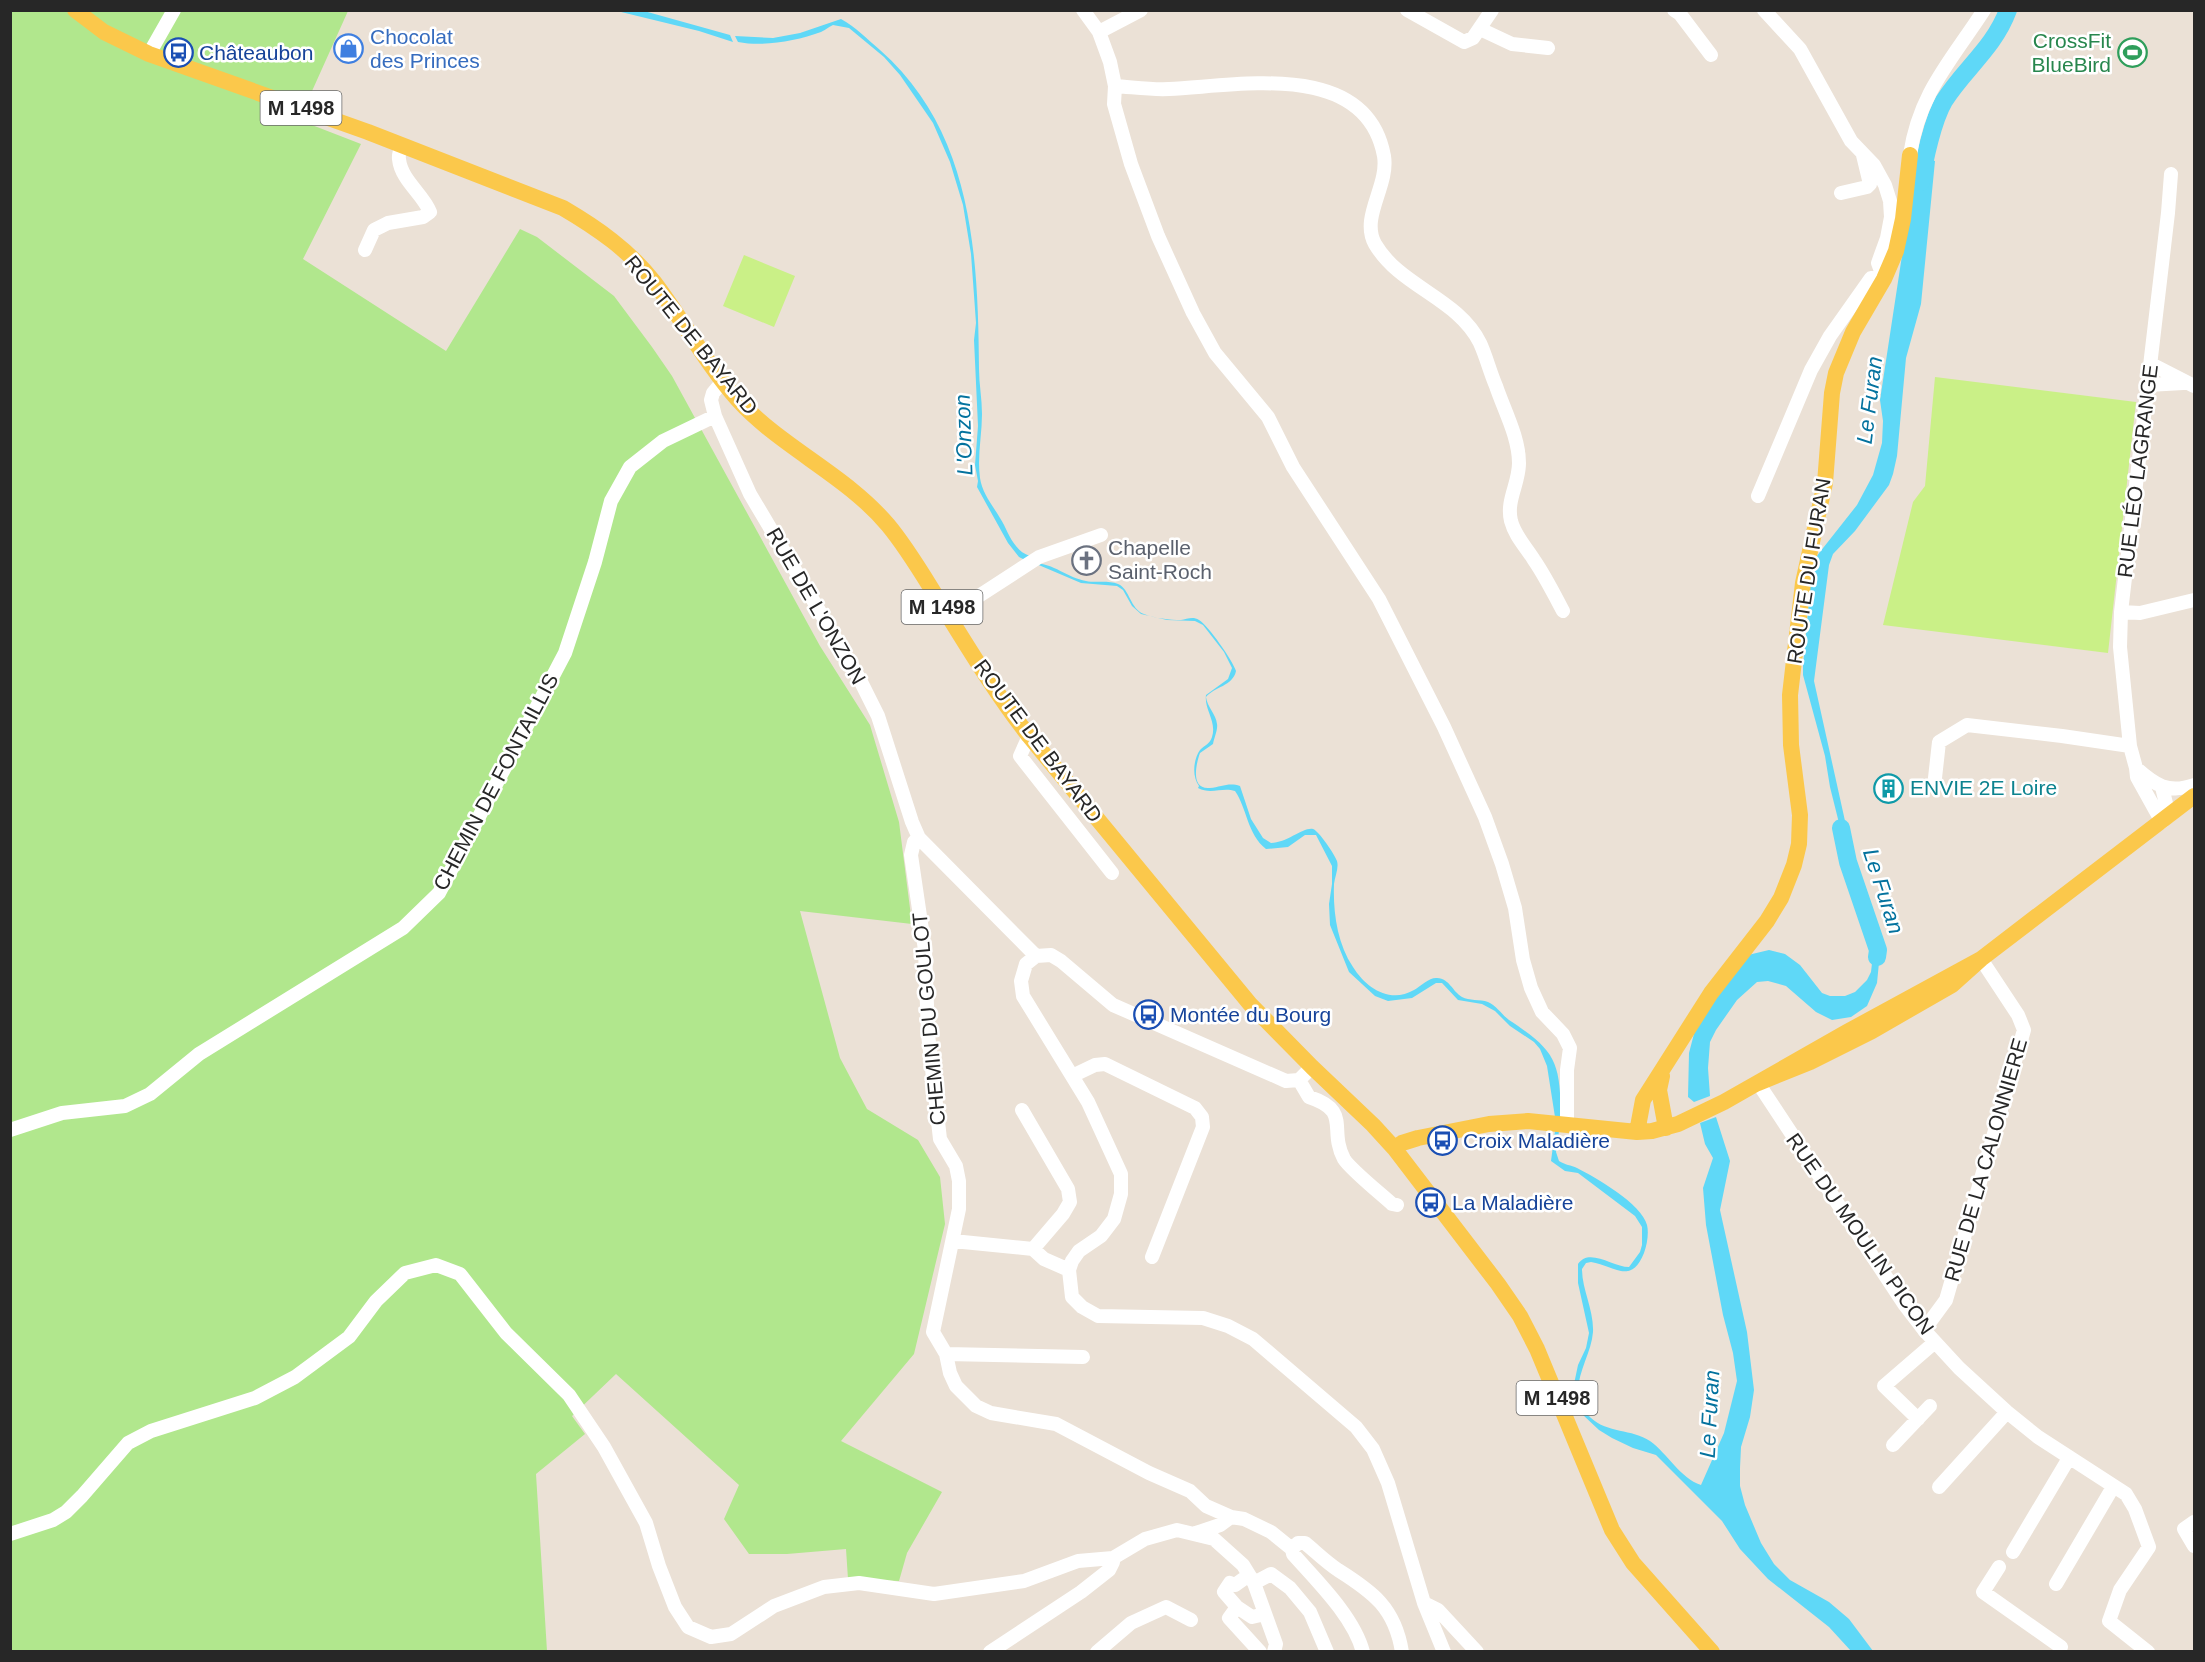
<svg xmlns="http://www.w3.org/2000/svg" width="2205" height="1662" viewBox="0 0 2205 1662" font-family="Helvetica,sans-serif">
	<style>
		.green { fill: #b1e78d }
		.pitch { fill: #caf087 }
		.water { fill: #5fd8f7 }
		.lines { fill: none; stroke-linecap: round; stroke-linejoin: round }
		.river { stroke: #5fd8f7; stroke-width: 18 }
		.minor { stroke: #fff; stroke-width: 14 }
		.major { stroke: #fbc84b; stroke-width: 16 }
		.labels { text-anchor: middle; stroke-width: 5; stroke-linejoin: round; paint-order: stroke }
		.shield { fill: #fff; stroke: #686868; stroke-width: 1.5 }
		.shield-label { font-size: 20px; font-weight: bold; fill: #272727 }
		.shop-label { font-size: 21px; fill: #366cbe; stroke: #fff; text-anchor: start }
		.leisure-label { font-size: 21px; fill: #27864d; stroke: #fff; text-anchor: end }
		.transit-label { font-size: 21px; fill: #164399; stroke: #fff; text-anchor: start }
		.street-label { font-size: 21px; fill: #272727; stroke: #fff }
		.worship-label { font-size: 21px; fill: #5b616d; stroke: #fff; text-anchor: start }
		.culture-label { font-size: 21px; fill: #0d838f; stroke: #fff; text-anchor: start }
		.water-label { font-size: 22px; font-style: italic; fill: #03729e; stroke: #fff }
	</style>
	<rect width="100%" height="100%" fill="#ebe1d6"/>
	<path class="green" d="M11,11H348L299,120L361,144L303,259L446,351L520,229L537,237L614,296L652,347L672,376L820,646L870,725L899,822L912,924L800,911L840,1058L867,1109L918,1140L940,1177L945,1224L914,1354L841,1441L942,1492L907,1553L899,1581L848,1579L846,1549L787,1554H749L724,1519L739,1485L616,1374L572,1416L585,1434L536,1474L547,1651L11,1652Z"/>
	<path class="pitch" d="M744,255L795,276L774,327L723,306Z
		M1935,377L2136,402L2108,653L1883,625L1913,502L1925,486Z"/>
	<path class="water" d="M617,11H644L730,35L733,42L699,31Z
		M841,19C856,27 867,39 880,50C973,132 978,254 979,369C979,384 982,399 982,414C982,435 977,457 980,478C982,493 993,506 1000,518C1006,527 1009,538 1016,546C1020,551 1024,554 1030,556L1029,562L1019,557L1008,543L977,487L978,481L975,465L978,426L974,340L976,323L971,254L963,205L950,162L933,123L900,75L884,57L849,28L833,25C828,27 826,30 821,32C796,41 764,47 738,42L735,36L773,38L800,33Z
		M1917,157L1935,161L1921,304L1906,358L1897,456L1893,474L1889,485L1855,531L1833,554L1829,565L1814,681L1853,857L1866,889L1881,942L1877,983L1867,1006L1851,1017L1832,1020L1816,1012L1786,986L1768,981L1757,982L1737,1000L1716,1030L1710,1042L1708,1068L1710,1096L1694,1102L1688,1097L1689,1053L1695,1030L1702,1016L1748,955L1769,950L1785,954L1800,965L1822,993L1830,996H1845L1855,992L1867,980L1871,972L1874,946L1872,930L1849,863L1830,787L1825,756L1803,675V666L1810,588L1816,557L1857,505L1873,475L1882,443L1883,421L1880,400Z
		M1034,563C1053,563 1068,578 1086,581C1095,583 1109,580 1118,584C1130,589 1130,609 1144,614C1154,618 1170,620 1181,620C1187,619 1193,616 1199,620C1208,625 1233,661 1236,671C1233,686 1214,687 1206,697C1207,707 1216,714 1217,724C1218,730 1214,738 1213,744L1200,753C1196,764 1190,790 1210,788C1221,787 1229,782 1240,786L1251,819L1263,838L1271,843C1287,843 1303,827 1313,829C1319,831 1335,855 1337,861C1339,868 1335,876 1334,884C1333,912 1337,943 1353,967C1366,988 1390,1004 1414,990C1421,986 1430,977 1437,978C1450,979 1452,991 1462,997C1469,1001 1480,999 1488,1002C1497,1006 1502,1015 1509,1020C1556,1051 1560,1061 1561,1117H1555L1547,1066L1540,1049L1534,1042L1510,1026L1495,1011L1482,1004L1458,1000L1442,983H1436L1412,998L1388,1001L1375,996L1349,972L1330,925L1329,904L1332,884V866L1316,835H1305L1288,847L1266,849C1247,834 1247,808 1235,791C1222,787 1211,795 1198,788L1199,786C1192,777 1193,760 1200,750C1205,745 1210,744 1212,737C1217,721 1204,710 1206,695L1228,679L1232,668L1224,652L1203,625L1195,621L1167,620L1141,614L1132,606L1123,590L1117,586L1081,583Z
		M1716,1117L1730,1161L1720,1210L1747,1332L1754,1390L1750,1417L1741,1447L1740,1468V1486L1745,1505L1761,1543L1774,1564L1790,1580L1829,1602L1849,1619L1873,1651H1851L1829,1627L1768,1579L1740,1549L1722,1521L1656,1455L1633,1448L1612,1438L1599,1430L1583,1415L1578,1405L1574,1384L1578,1365L1586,1348L1589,1333L1578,1283V1264C1589,1247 1613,1267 1629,1267L1640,1252L1642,1245V1227L1635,1216L1578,1173L1565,1171L1551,1161L1555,1131H1559L1556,1152L1559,1161C1565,1165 1571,1165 1577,1168C1595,1177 1642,1204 1647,1225C1649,1233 1647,1245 1644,1253C1631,1286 1613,1265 1591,1262L1586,1263L1582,1269C1582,1290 1594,1310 1593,1332C1591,1361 1562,1391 1591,1418C1607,1433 1632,1429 1650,1441C1668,1454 1680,1478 1701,1485L1724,1433L1737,1381L1733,1353L1723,1315L1706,1225L1703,1188L1713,1158L1705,1144L1700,1123Z"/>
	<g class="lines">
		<path class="river" d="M1921,182C1924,160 1933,120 1944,101C1964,69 1994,48 2008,10
			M1841,828L1848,862L1878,950L1877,957"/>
		<path class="minor" d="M1083,10L1099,32L1110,62L1115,86C1132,87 1151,90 1169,89C1238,86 1366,59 1384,156C1389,186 1360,217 1375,244C1400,287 1458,298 1480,343C1486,356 1490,372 1496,386C1504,410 1519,437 1519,463C1519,484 1506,500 1511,521C1515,536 1526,547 1534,560C1545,576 1554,594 1563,611
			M1407,10L1464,42L1473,38L1492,10
			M1674,10L1680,14L1711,55
			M1480,29L1512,44L1548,48
			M1099,32L1141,10
			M149,54L174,10
			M1115,86L1114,104L1131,164L1158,236L1193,313L1215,353L1268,417L1293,467L1379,599L1444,727L1485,817L1502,864L1515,908L1523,960L1531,988L1542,1012L1563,1034L1570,1048L1567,1070V1125
			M1910,155C1919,93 1951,61 1984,10
			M1841,193L1867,187L1870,184L1863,155
			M365,250L374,230L388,223L423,217L430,212C423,194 401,180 399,159C398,155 401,149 401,145
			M2151,364L2194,386
			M723,381L713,393L711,400L715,416L750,494L858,676L878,716L912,822L919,838L1036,956
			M2148,385L2183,383
			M1758,496L1811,370L1830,336L1871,278L1884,279L1878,263L1887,238L1891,217L1890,201L1885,185L1874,165L1851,141L1800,49L1764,10
			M2121,612L2140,613L2194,600
			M948,616L1039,557L1101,535
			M1029,736L1020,756L1112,873
			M2136,768L2130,746L2120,647L2121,612L2168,213L2171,174
			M1935,778L1939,742L1967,725L2062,736L2130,746
			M2162,787L2169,816
			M2162,822L2137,777L2136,768C2155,785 2168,794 2194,785
			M919,838L914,842L911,855L925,950L928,1034L940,1139L956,1166L959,1181V1209L933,1332L946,1354L950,1373L956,1386L976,1406L991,1413L1056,1424L1149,1473L1190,1491L1206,1506L1231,1517L1244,1519L1271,1532L1292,1549L1293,1554C1317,1581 1354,1617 1363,1652
			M1312,1067L1299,1080L1286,1081L1113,1005L1061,961L1051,955L1036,956L1026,964L1021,981L1023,996L1088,1102L1121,1174V1194L1114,1219L1101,1236L1079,1251L1072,1261L1069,1270L1072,1297L1082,1307L1098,1316L1203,1318L1228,1326L1253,1339L1356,1427L1373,1449L1388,1483L1424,1603L1444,1652
			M1072,1076L1095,1065L1105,1064L1195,1108L1202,1117L1203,1127L1152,1257
			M1299,1080L1309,1097C1352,1111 1328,1129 1344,1159C1350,1169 1381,1194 1392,1204L1397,1205
			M1758,1083L1904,1304L1924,1330L1959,1368L2007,1412L2038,1437L2126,1494L2135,1509L2149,1547L2120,1590L2109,1621L2148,1652
			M1022,1110L1068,1189L1070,1202L1063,1214L1033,1249
			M10,1130L62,1113L125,1106L150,1094L199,1054L403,928L439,893L565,653L595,562L611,501L630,467L663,441L715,416
			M953,1241L1033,1249L1044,1259L1069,1270
			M1924,1330L1946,1300L2024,1030L2018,1015L1981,959
			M946,1354L1083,1357
			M1918,1419L1884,1386L1935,1342
			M1893,1445L1930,1406
			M1939,1487L2007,1412
			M2194,1522L2184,1529L2194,1546
			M1196,1533L1220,1525L1231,1517
			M10,1534L53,1520L66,1512L82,1496L128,1443L151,1431L255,1398L295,1377L349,1337L376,1301L405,1273L436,1265L460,1274L506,1333L569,1395L604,1447L646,1523L659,1566L675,1607L688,1627L711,1637L731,1634L774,1606L824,1587L859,1583L934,1594L1024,1581L1078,1561L1113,1558L1145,1539L1177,1530L1214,1539L1243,1565L1254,1583L1276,1644L1274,1652
			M1292,1549L1298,1543H1305C1316,1552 1326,1562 1338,1570C1373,1592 1395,1608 1402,1652
			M2013,1552L2069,1458
			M1999,1567L1983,1592L2061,1647
			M1249,1575L1235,1585L1230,1583L1224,1592L1237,1607L1252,1617L1265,1614
			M1254,1583L1271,1574L1290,1588L1310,1612L1327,1652
			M2056,1584L2113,1487
			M1424,1603L1438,1610L1477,1652
			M1237,1607L1229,1618L1260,1652
			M990,1652L1081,1592L1109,1570L1113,1562V1558
			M1097,1652L1131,1623L1166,1607L1191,1620"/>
		<path class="major" d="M75,10L104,32L149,54L368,132L563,208C597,228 629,250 654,282C683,320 706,364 738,400C782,448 846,475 888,525C908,549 924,577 941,604C969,649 996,694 1029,736L1250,1004L1312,1067L1373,1125L1394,1148L1498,1284L1520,1316L1537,1349L1612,1530L1633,1563L1712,1652
			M1981,959L2194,796
			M1662,1076L1659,1090L1666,1128
			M1637,1132L1643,1100L1711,993L1767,921L1781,898L1794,865L1799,844L1800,815L1791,745L1790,695L1803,583L1825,483L1832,393L1836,373L1853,332L1884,279L1896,251L1903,219L1910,155
			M1394,1148L1402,1143L1418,1138L1489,1124L1528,1121L1637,1132L1652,1131L1678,1124L1724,1102L1847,1032L1981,959L1952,985L1872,1031L1810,1062L1758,1083"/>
	</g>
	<defs>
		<symbol id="shop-ring" viewBox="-11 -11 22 22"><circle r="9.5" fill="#fff" stroke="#3f7fe0" stroke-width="1.5"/><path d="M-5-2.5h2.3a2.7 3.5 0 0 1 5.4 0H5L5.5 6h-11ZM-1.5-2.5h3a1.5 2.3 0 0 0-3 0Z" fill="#3f7fe0"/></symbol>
		<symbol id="bus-ring" viewBox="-11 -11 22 22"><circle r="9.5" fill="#fff" stroke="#1a4fb4" stroke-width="1.5"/><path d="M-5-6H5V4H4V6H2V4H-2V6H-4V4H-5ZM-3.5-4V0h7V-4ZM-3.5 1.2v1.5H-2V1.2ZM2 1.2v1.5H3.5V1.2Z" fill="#1a4fb4"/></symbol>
		<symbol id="stadium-ring" viewBox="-11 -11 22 22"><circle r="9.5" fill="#fff" stroke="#2e9e5b" stroke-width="1.5"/><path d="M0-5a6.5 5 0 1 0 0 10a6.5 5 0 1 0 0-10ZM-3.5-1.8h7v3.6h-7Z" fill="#2e9e5b"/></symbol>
		<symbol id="church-ring" viewBox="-11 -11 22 22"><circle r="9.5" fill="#fff" stroke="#6b7280" stroke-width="1.5"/><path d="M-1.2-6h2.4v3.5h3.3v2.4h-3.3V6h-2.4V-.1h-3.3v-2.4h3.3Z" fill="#6b7280"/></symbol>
		<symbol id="building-ring" viewBox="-11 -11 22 22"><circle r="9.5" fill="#fff" stroke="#0f9aa8" stroke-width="1.5"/><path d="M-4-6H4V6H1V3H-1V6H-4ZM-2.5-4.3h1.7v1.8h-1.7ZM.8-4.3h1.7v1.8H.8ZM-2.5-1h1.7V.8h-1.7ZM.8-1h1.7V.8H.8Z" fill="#0f9aa8"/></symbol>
	</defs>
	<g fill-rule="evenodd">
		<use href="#shop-ring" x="332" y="32" width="33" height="33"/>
		<use href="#bus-ring" x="162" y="36" width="33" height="33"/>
		<use href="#stadium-ring" x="2116" y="36" width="33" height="33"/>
		<use href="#church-ring" x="1070" y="544" width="33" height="33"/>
		<use href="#building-ring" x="1872" y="772" width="33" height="33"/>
		<use href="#bus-ring" x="1132" y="998" width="33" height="33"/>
		<use href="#bus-ring" x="1426" y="1124" width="33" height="33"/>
		<use href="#bus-ring" x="1414" y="1186" width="33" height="33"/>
	</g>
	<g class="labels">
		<g class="shield">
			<rect x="260.5" y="91" width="81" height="34" rx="4.5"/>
			<rect x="901.5" y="590" width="81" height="34" rx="4.5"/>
			<rect x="1516.5" y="1381" width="81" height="34" rx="4.5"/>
		</g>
		<g class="shield-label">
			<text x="301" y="115">M 1498</text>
			<text x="942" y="614">M 1498</text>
			<text x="1557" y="1405">M 1498</text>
		</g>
		<g class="shop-label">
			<text x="370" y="44">Chocolat<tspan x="370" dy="24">des Princes</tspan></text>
		</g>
		<g class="leisure-label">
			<text x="2111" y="48">CrossFit<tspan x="2111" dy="24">BlueBird</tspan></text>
		</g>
		<g class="transit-label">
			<text x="199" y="60">Châteaubon</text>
			<text x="1170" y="1022">Montée du Bourg</text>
			<text x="1463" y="1148">Croix Maladière</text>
			<text x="1452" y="1210">La Maladière</text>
		</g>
		<g class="street-label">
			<text transform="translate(691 335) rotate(51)" y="7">ROUTE DE BAYARD</text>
			<text transform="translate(2138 471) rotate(-83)" y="7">RUE LÉO LAGRANGE</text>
			<text transform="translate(1809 571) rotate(-81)" y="7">ROUTE DU FURAN</text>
			<text transform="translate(816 606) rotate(60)" y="7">RUE DE L'ONZON</text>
			<text transform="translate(1038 741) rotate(53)" y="7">ROUTE DE BAYARD</text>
			<text transform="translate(496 782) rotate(-62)" y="7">CHEMIN DE FONTAILLIS</text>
			<text transform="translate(929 1019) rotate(-95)" y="7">CHEMIN DU GOULOT</text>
			<text transform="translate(1986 1160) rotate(-74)" y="7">RUE DE LA CALONNIERE</text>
			<text transform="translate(1860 1234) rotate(55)" y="7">RUE DU MOULIN PICON</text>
		</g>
		<g class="worship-label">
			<text x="1108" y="555">Chapelle<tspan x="1108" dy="24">Saint-Roch</tspan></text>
		</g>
		<g class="culture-label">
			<text x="1910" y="795">ENVIE 2E Loire</text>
		</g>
		<g class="water-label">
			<text transform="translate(1869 400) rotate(-83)" y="8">Le Furan</text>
			<text transform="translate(963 435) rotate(-92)" y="8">L'Onzon</text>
			<text transform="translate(1884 891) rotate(72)" y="8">Le Furan</text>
			<text transform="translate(1709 1414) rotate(-87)" y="8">Le Furan</text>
		</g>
	</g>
	<rect width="2205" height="1662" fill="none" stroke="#272727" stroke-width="24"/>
</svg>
